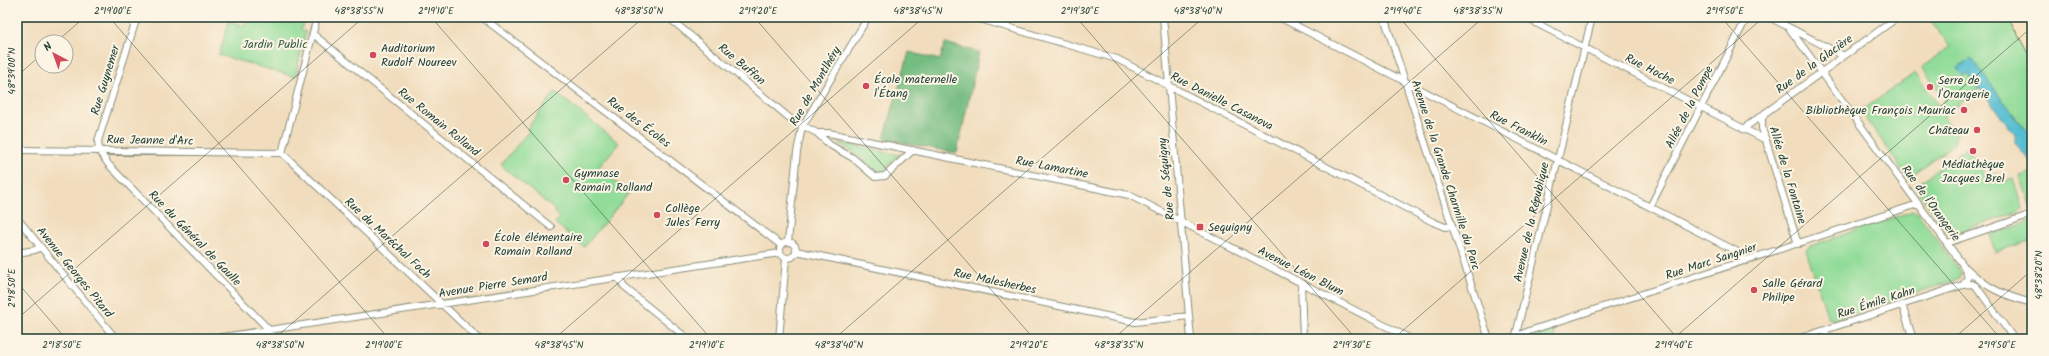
<svg xmlns="http://www.w3.org/2000/svg" width="2049" height="356" viewBox="0 0 2049 356" font-family="Kalam,sans-serif">
	<style>
		.green { fill: #91dc98; stroke: #588c66 }
		.forest { fill: #74bc80; stroke: #4a7c5a }
		.water { fill: #55bed2; stroke: #3a7e83 }
		.lines { fill: none; stroke-linecap: round; stroke-linejoin: round }
		.street-casing { stroke: #888d78; stroke-width: 8 }
		.secondary-casing { stroke: #888d78; stroke-width: 11 }
		.street { stroke: #fff; stroke-width: 6 }
		.secondary { stroke: #f9e7c3; stroke-width: 9 }
		.ticks { fill: none; stroke: #1f3d34; stroke-width: 1; stroke-opacity: 0.45 }
		.poi-dot { fill: #d1495b; stroke: #fcf5e5; stroke-width: 1.5 }
		.labels { text-anchor: middle; stroke-width: 4; stroke-linejoin: round; paint-order: stroke }
		.park-label { font-size: 12px; fill: #365d48; stroke: #fcf5e5 }
		.poi-label { font-size: 12px; fill: #1f3d34; stroke: #fcf5e5; text-anchor: start }
		.street-label { font-size: 12px; fill: #1f3d34; stroke: #fcf5e5 }
		.neatline { fill: none; stroke: #1f3d34; stroke-width: 1.5 }
		.ticks-label { font-size: 10px; text-anchor: middle; fill: #1f3d34 }
	</style>
	<rect width="100%" height="100%" fill="#fcf5e5"/>
	<filter id="ink" filterUnits="userSpaceOnUse"><feTurbulence type="fractalNoise" baseFrequency=".025" numOctaves="2"/><feDisplacementMap in="SourceGraphic" scale="8" xChannelSelector="R" yChannelSelector="G"/><feConvolveMatrix kernelMatrix="1 2 1 2 8 2 1 2 1" color-interpolation-filters="sRGB"/></filter>
	<filter id="wash" filterUnits="userSpaceOnUse"><feTurbulence type="fractalNoise" baseFrequency=".012" numOctaves="4" result="noise"/><feDisplacementMap in="SourceGraphic" scale="16" xChannelSelector="R" yChannelSelector="G"/><feGaussianBlur stdDeviation="0.9" result="paint"/><feColorMatrix in="noise" values="0 0 0 0 0 0 0 0 0 0 0 0 0 0 0 0 0 1.4 0 .05"/><feComposite in="paint" operator="in"/></filter>
	<g filter="url(#wash)">
		<rect width="100%" height="100%" fill="#f1ddbd"/>
		<path class="green" d="M246,17H305L301,30L306,32L295,77L219,55L229,21L245,26Z
			M1928,17H2010L2022,35L2032,58V139L1971,58L1957,69L1967,73L1979,89L1943,116L1956,134L1954,144L1908,178L1861,111L1915,73L1939,106L1946,100L1922,67L1950,46Z
			M555,92L619,143L598,168L629,193L584,247L555,223L559,218L556,214L555,210L501,165L529,131L527,129Z
			M837,142L900,155L881,172H876L856,154Z
			M1966,148L1986,176L1996,173L2000,183L2013,179L2022,208L2019,212L1951,234L1946,232L1915,186Z
			M2032,172V206L2030,205L2020,176Z
			M1913,211L1917,212L1961,272L1959,279L1834,320L1828,318L1806,250L1810,246Z
			M2032,221V240L1995,252L1990,235Z
			M1554,329L1555,339H1529Z"/>
		<path class="forest" d="M945,43L979,52L957,153L884,139L909,52L940,60Z"/>
		<path class="water" d="M1971,58L2032,139V163L2015,143V134L1968,74L1963,77L1957,68Z"/>
	</g>
	<g filter="url(#ink)">
		<g class="lines">
			<defs>
				<path id="street" d="M137,17L98,141L99,151L109,165L278,339
					M482,17L781,245
					M668,17L792,120L817,133L830,145L853,158L875,177L885,176L913,150
					M973,17L1117,59L1433,222L1445,227L1451,226
					M1163,17L1191,339
					M1279,17L1736,251L1746,261
					M1384,17L1489,339
					M1524,17L1766,140
					M1769,17L1844,56
					M1789,28L1963,265L1968,277L1963,285
					M313,34L551,227
					M1765,113L1762,119V128L1798,244
					M1743,129L1898,17
					M817,133H829L1129,195L1411,339
					M17,150L282,153
					M282,153L479,339
					M282,153L317,17
					M1650,207L1747,17
					M17,218L116,339
					M780 250a8 8 0 1 1 16 0a8 8 0 1 1-16 0Z
					M788,242L797,152L802,127L868,17
					M1947,243L2032,214
					M796,251L1135,322L1189,316
					M17,253L35,250L40,247
					M1966,268C1988,289 2003,295 2032,303
					M618,277L624,287L688,339
					M1301,283L1303,339
					M1902,305L1913,339
					M1825,330L1828,339
					M209,339L780,253
					M779,339L786,259
					M1511,339L1529,331L1918,204
					M1515,339L1592,17
					M1797,339L1963,285L1972,284L1976,286L2014,339"/>
				<path id="secondary" d="M2014,17L2032,50
					M2022,17L2032,34"/>
			</defs>
			<use href="#street" class="street-casing"/>
			<use href="#secondary" class="secondary-casing"/>
			<use href="#street" class="street"/>
			<use href="#secondary" class="secondary"/>
		</g>
	</g>
	<path class="ticks" d="M109,17L389,339M431,17L711,339M754,17L1034,339M1076,17L1356,339M1399,17L1678,339M1721,17L2001,339M56,42L85,17M17,76L42,54M17,282L66,339M17,319L364,17M274,339L644,17M554,339L924,17M834,339L1204,17M1113,339L1484,17M1393,339L1764,17M1673,339L2032,27M1953,339L2032,270"/>
	<g class="poi-dot">
		<circle cx="373" cy="55" r="4"/>
		<circle cx="866" cy="86" r="4"/>
		<circle cx="1930" cy="87" r="4"/>
		<circle cx="1964" cy="110" r="4"/>
		<circle cx="1977" cy="130" r="4"/>
		<circle cx="1973" cy="151" r="4"/>
		<circle cx="566" cy="180" r="4"/>
		<circle cx="657" cy="215" r="4"/>
		<rect x="1196" y="223" width="8" height="8" rx="2"/>
		<circle cx="486" cy="244" r="4"/>
		<circle cx="1754" cy="290" r="4"/>
	</g>
	<g class="labels">
		<g class="park-label">
			<text x="275" y="48">Jardin Public</text>
		</g>
		<g class="poi-label">
			<text x="381" y="52">Auditorium<tspan x="381" dy="14">Rudolf Noureev</tspan></text>
			<text x="874" y="83">École maternelle<tspan x="874" dy="14">l'Étang</tspan></text>
			<text x="1938" y="84">Serre de<tspan x="1938" dy="14">l'Orangerie</tspan></text>
			<text x="1956" y="114" text-anchor="end">Bibliothèque François Mauriac</text>
			<text x="1969" y="134" text-anchor="end">Château</text>
			<text x="1973" y="168" text-anchor="middle">Médiathèque<tspan x="1973" dy="14">Jacques Brel</tspan></text>
			<text x="574" y="177">Gymnase<tspan x="574" dy="14">Romain Rolland</tspan></text>
			<text x="665" y="212">Collège<tspan x="665" dy="14">Jules Ferry</tspan></text>
			<text x="1208" y="231">Sequigny</text>
			<text x="494" y="241">École élémentaire<tspan x="494" dy="14">Romain Rolland</tspan></text>
			<text x="1762" y="287">Salle Gérard<tspan x="1762" dy="14">Philipe</tspan></text>
		</g>
		<g class="street-label">
			<text transform="translate(742 64) rotate(40)" y="4">Rue Buffon</text>
			<text transform="translate(1814 64) rotate(-36)" y="4">Rue de la Glacière</text>
			<text transform="translate(1650 69) rotate(27)" y="4">Rue Hoche</text>
			<text transform="translate(105 80) rotate(-73)" y="4">Rue Guynemer</text>
			<text transform="translate(815 86) rotate(-60)" y="4">Rue de Montlhéry</text>
			<text transform="translate(1222 101) rotate(27)" y="4">Rue Danielle Casanova</text>
			<text transform="translate(1689 107) rotate(-63)" y="4">Allée de la Pompe</text>
			<text transform="translate(439 122) rotate(39)" y="4">Rue Romain Rolland</text>
			<text transform="translate(639 122) rotate(37)" y="4">Rue des Écoles</text>
			<text transform="translate(1519 128) rotate(27)" y="4">Rue Franklin</text>
			<text transform="translate(150 140) rotate(1)" y="4">Rue Jeanne d'Arc</text>
			<text transform="translate(1052 167) rotate(11)" y="4">Rue Lamartine</text>
			<text transform="translate(1446 175) rotate(72)" y="4">Avenue de la Grande Charmille du Parc</text>
			<text transform="translate(1788 175) rotate(73)" y="4">Allée de la Fontaine</text>
			<text transform="translate(1166 179) rotate(-96)" y="4">Rue de Séquigny</text>
			<text transform="translate(1931 203) rotate(54)" y="4">Rue de l'Orangerie</text>
			<text transform="translate(1531 222) rotate(-77)" y="4">Avenue de la République</text>
			<text transform="translate(195 238) rotate(46)" y="4">Rue du Général de Gaulle</text>
			<text transform="translate(388 238) rotate(43)" y="4">Rue du Maréchal Foch</text>
			<text transform="translate(1711 261) rotate(-18)" y="4">Rue Marc Sangnier</text>
			<text transform="translate(1301 271) rotate(27)" y="4">Avenue Léon Blum</text>
			<text transform="translate(75 272) rotate(51)" y="4">Avenue Georges Pitard</text>
			<text transform="translate(995 281) rotate(12)" y="4">Rue Malesherbes</text>
			<text transform="translate(493 285) rotate(-9)" y="4">Avenue Pierre Semard</text>
			<text transform="translate(1876 302) rotate(-18)" y="4">Rue Émile Kahn</text>
		</g>
	</g>
	<rect width="2049" height="356" fill="none" stroke="#fcf5e5" stroke-width="44"/>
	<g transform="translate(54 54) rotate(319)"><circle r="19" fill="#fcf5e5" stroke="#a4ab9e"/>
	<path d="M0-3L7 15L0 10L-7 15Z" fill="#d1495b"/>
	<text y="-6" font-size="11" font-weight="bold" text-anchor="middle" fill="#1f3d34">N</text>
	</g>
	<rect x="22" y="22" width="2005" height="312" class="neatline"/>
	<g class="ticks-label">
		<text x="113" y="14">2°19'00"E</text>
		<text x="359" y="14">48°38'55"N</text>
		<text x="436" y="14">2°19'10"E</text>
		<text x="639" y="14">48°38'50"N</text>
		<text x="758" y="14">2°19'20"E</text>
		<text x="918" y="14">48°38'45"N</text>
		<text x="1080" y="14">2°19'30"E</text>
		<text x="1198" y="14">48°38'40"N</text>
		<text x="1403" y="14">2°19'40"E</text>
		<text x="1478" y="14">48°38'35"N</text>
		<text x="1725" y="14">2°19'50"E</text>
		<text transform="translate(11 71) rotate(-90)" y="4">48°39'00"N</text>
		<text transform="translate(2038 275) rotate(-90)" y="4">48°38'20"N</text>
		<text transform="translate(11 288) rotate(-90)" y="4">2°18'50"E</text>
		<text x="62" y="348">2°18'50"E</text>
		<text x="280" y="348">48°38'50"N</text>
		<text x="384" y="348">2°19'00"E</text>
		<text x="559" y="348">48°38'45"N</text>
		<text x="707" y="348">2°19'10"E</text>
		<text x="839" y="348">48°38'40"N</text>
		<text x="1029" y="348">2°19'20"E</text>
		<text x="1119" y="348">48°38'35"N</text>
		<text x="1352" y="348">2°19'30"E</text>
		<text x="1674" y="348">2°19'40"E</text>
		<text x="1997" y="348">2°19'50"E</text>
	</g>
</svg>
